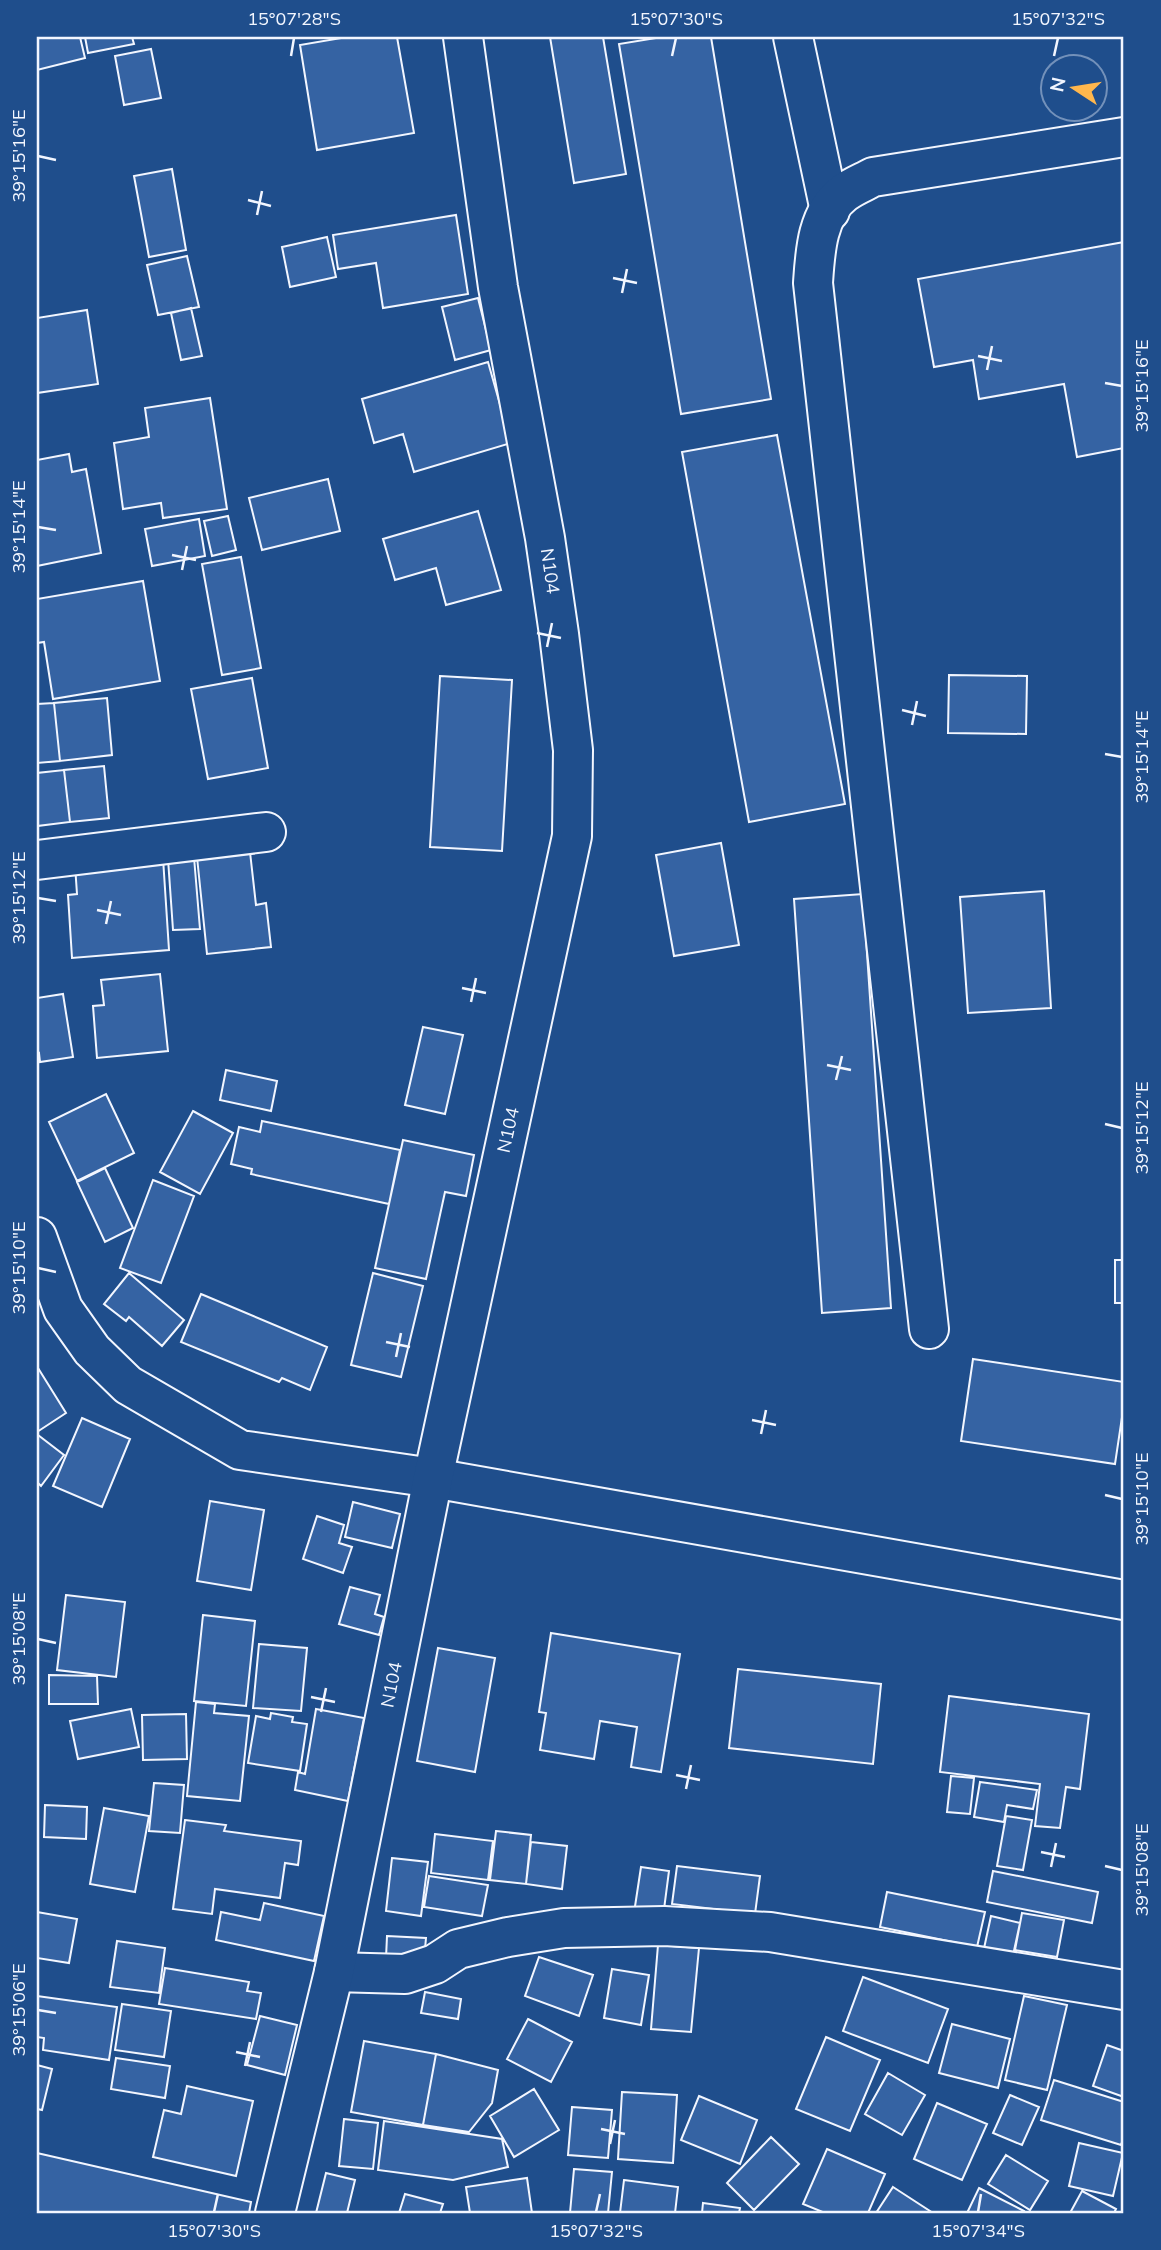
<svg xmlns="http://www.w3.org/2000/svg" width="1161" height="2250" viewBox="0 0 1161 2250" font-family="Mulish,sans-serif">
	<style>
		.building { fill: #3563a3; stroke: #f2f6ff; stroke-width: 2 }
		.lines { fill: none; stroke-linecap: round; stroke-linejoin: round }
		.minor-casing { stroke: #f2f6ff; stroke-width: 42 }
		.minor { stroke: #1f4e8c; stroke-width: 38 }
		.ticks { fill: none; stroke: #f2f6ff; stroke-width: 2.5 }
		.labels { text-anchor: middle; stroke-width: 5; stroke-linejoin: round; paint-order: stroke }
		.street-label { font-size: 18px; fill: #f2f6ff; stroke: #1f4e8c }
		.neatline { fill: none; stroke: #f2f6ff; stroke-width: 2.5 }
		.ticks-label { font-size: 18px; text-anchor: middle; fill: #f2f6ff }
	</style>
	<rect width="100%" height="100%" fill="#1f4e8c"/>
	<path class="building" d="M37,37H80L85,58L37,70Z
		M85,37H132L134,44L88,53Z
		M347,37H397L414,133L317,150L300,45Z
		M550,37H603L626,174L574,183Z
		M662,37H711L771,399L681,414L619,44Z
		M151,49L161,98L124,105L115,56Z
		M172,169L186,250L149,257L134,176Z
		M456,215L468,294L383,308L376,263L338,269L333,235Z
		M327,237L336,277L290,287L282,247Z
		M1124,242V448L1077,457L1064,384L979,399L973,360L934,367L918,279Z
		M187,256L199,307L158,315L147,265Z
		M478,298L491,350L455,360L442,307Z
		M191,308L202,356L181,360L171,313Z
		M87,310L98,384L37,393V318Z
		M488,362L511,443L414,472L403,434L374,443L362,399Z
		M210,398L227,509L163,518L161,503L123,509L114,443L149,437L145,408Z
		M777,435L845,804L749,822L682,452Z
		M69,454L72,472L86,469L101,553L37,566V460Z
		M328,479L340,531L262,550L249,498Z
		M478,511L501,590L446,605L436,568L395,580L383,539Z
		M228,516L236,550L212,556L204,521Z
		M199,519L205,556L152,566L145,529Z
		M241,557L261,668L222,675L202,564Z
		M143,581L160,681L53,699L44,642L37,643V599Z
		M949,675L1027,676L1026,734L948,733Z
		M440,676L512,680L502,851L430,847Z
		M252,678L268,768L208,779L191,689Z
		M107,698L112,755L60,761L54,703Z
		M54,703L60,761L37,763V704Z
		M104,766L109,818L70,822L64,770Z
		M64,770L70,822L37,826V773Z
		M721,843L739,945L674,956L656,855Z
		M250,852L256,905L266,903L271,947L207,954L197,857Z
		M194,857L200,929L173,930L168,859Z
		M163,858L169,950L72,958L68,895L77,894L75,865Z
		M1044,891L1051,1008L968,1013L960,897Z
		M863,894L891,1308L822,1313L794,899Z
		M160,974L168,1051L97,1058L93,1006L104,1005L101,980Z
		M63,994L73,1057L40,1062L39,1053L37,1054V998Z
		M423,1027L463,1035L445,1114L405,1105Z
		M226,1070L277,1081L271,1111L220,1100Z
		M106,1094L134,1153L77,1181L49,1122Z
		M193,1111L233,1133L200,1194L160,1172Z
		M262,1121L400,1150L389,1204L251,1174L252,1169L231,1164L239,1127L260,1132Z
		M403,1140L474,1155L466,1196L445,1192L426,1279L375,1268Z
		M105,1168L133,1228L105,1242L77,1182Z
		M153,1180L194,1196L161,1283L120,1268Z
		M1115,1260H1124V1303H1115Z
		M129,1273L184,1320L162,1346L129,1317L126,1321L104,1304Z
		M373,1273L423,1286L401,1377L351,1365Z
		M201,1294L327,1347L310,1390L282,1378L279,1382L181,1342Z
		M973,1359L1124,1382V1404L1115,1464L961,1441Z
		M38,1368L66,1413L37,1432V1369Z
		M82,1418L130,1439L102,1507L53,1486Z
		M38,1435L64,1455L41,1486L37,1482Z
		M210,1501L264,1510L251,1590L197,1581Z
		M353,1502L400,1514L392,1548L345,1537Z
		M317,1516L344,1525L339,1543L352,1547L343,1573L303,1559Z
		M350,1587L380,1595L375,1614L384,1617L379,1635L339,1624Z
		M66,1595L125,1602L116,1677L57,1670Z
		M203,1615L255,1621L246,1706L194,1701Z
		M551,1633L680,1654L661,1772L631,1767L637,1727L600,1721L594,1759L540,1750L546,1713L539,1712Z
		M259,1644L307,1648L301,1711L253,1708Z
		M438,1648L495,1658L475,1772L417,1761Z
		M738,1669L881,1684L873,1764L729,1748Z
		M49,1675L97,1676L98,1704H49Z
		M949,1696L1089,1714L1080,1789L1066,1787L1060,1828L1035,1826L1040,1784L940,1772Z
		M196,1702L215,1704L214,1713L249,1716L240,1801L187,1796Z
		M131,1709L139,1747L78,1759L70,1721Z
		M316,1709L364,1718L348,1801L295,1790L298,1772L305,1774Z
		M271,1713L293,1717L292,1722L307,1724L300,1771L248,1763L256,1716L270,1719Z
		M186,1714L187,1759L143,1760L142,1715Z
		M951,1776L974,1778L970,1814L947,1812Z
		M980,1782L1037,1790L1033,1809L1007,1805L1004,1822L974,1817Z
		M154,1783L184,1785L180,1833L149,1831Z
		M45,1805L87,1807L86,1839L44,1837Z
		M104,1808L149,1816L135,1892L90,1884Z
		M1006,1816L1032,1820L1023,1870L997,1866Z
		M185,1820L226,1825L224,1831L301,1841L298,1865L285,1863L280,1898L215,1889L212,1914L173,1909Z
		M496,1831L531,1835L526,1884L490,1880Z
		M435,1834L493,1841L488,1880L431,1873Z
		M531,1842L567,1846L562,1889L526,1884Z
		M392,1858L428,1862L421,1916L386,1911Z
		M677,1866L760,1876L755,1914L672,1904Z
		M641,1867L669,1871L663,1917L634,1913Z
		M993,1871L1098,1892L1092,1923L987,1902Z
		M429,1876L488,1885L482,1916L424,1907Z
		M887,1892L985,1912L977,1947L880,1927Z
		M264,1903L324,1916L314,1961L216,1940L221,1912L260,1920Z
		M37,1912L77,1919L69,1963L37,1958Z
		M1022,1913L1064,1920L1057,1957L1015,1950Z
		M991,1916L1020,1923L1012,1960L983,1953Z
		M387,1936L426,1938L424,1960L386,1958Z
		M117,1941L165,1948L159,1993L110,1987Z
		M658,1945L699,1948L691,2032L651,2029Z
		M539,1957L593,1975L579,2016L525,1996Z
		M165,1968L249,1982L247,1991L261,1993L256,2019L159,2004Z
		M612,1969L649,1975L641,2025L604,2018Z
		M863,1977L948,2009L928,2063L843,2031Z
		M425,1992L461,1999L458,2019L421,2013Z
		M37,1996L117,2007L109,2060L43,2050L44,2038L37,2037Z
		M1024,1996L1067,2005L1047,2090L1005,2080Z
		M122,2004L171,2011L164,2057L115,2050Z
		M260,2016L297,2025L285,2075L247,2065Z
		M528,2019L572,2042L551,2082L507,2059Z
		M952,2024L1010,2039L998,2088L939,2073Z
		M826,2037L880,2060L850,2131L796,2109Z
		M364,2041L436,2054L423,2125L351,2112Z
		M1107,2045L1124,2051V2097L1093,2086Z
		M436,2054L498,2070L492,2103L469,2132L423,2125Z
		M116,2058L170,2066L165,2098L111,2089Z
		M37,2065L52,2069L42,2110L37,2109Z
		M888,2073L925,2095L902,2135L865,2114Z
		M1054,2080L1124,2102V2136L1121,2145L1041,2120Z
		M187,2086L253,2101L236,2176L153,2157L164,2110L181,2114Z
		M534,2089L559,2130L514,2157L490,2116Z
		M622,2092L677,2095L673,2163L618,2159Z
		M1010,2095L1039,2107L1022,2145L993,2133Z
		M699,2096L757,2120L740,2164L681,2140Z
		M937,2103L987,2124L962,2180L914,2159Z
		M572,2107L612,2110L608,2158L568,2155Z
		M344,2119L378,2123L373,2169L339,2166Z
		M384,2121L502,2139L508,2167L453,2180L378,2170Z
		M771,2137L799,2164L754,2210L727,2183Z
		M1079,2143L1123,2153L1113,2196L1069,2186Z
		M827,2149L885,2174L868,2213H825L803,2204Z
		M37,2153L251,2202L249,2213H37Z
		M1006,2155L1048,2181L1030,2210L988,2184Z
		M574,2169L612,2172L608,2213H570Z
		M326,2173L355,2180L347,2213H316Z
		M527,2178L532,2213H470L466,2187Z
		M624,2180L678,2187L675,2213H620Z
		M893,2187L933,2213H876Z
		M979,2188L1024,2211L1023,2213H967Z
		M1082,2191L1116,2209L1114,2213H1070Z
		M405,2194L443,2204L440,2213H399Z
		M703,2203L740,2208L739,2213H702Z"/>
	<g class="lines">
		<defs>
			<g id="minor">
				<path d="M793,37L830,211"/>
				<path d="M37,860L266,832"/>
				<path d="M37,1237L63,1309L92,1350L128,1385L240,1450L433,1478L1124,1600"/>
				<path d="M929,1329L813,283C815,252 817,213 844,193C853,186 864,182 873,177L1124,137"/>
				<path d="M334,1972L405,1974L435,1964L458,1949L508,1937L564,1928L664,1926L770,1932L1124,1990"/>
				<path id="s1" d="M275,2213L334,1972L433,1478L572,836L573,750L559,634L545,538L498,287L463,37"/>
			</g>
		</defs>
		<use href="#minor" class="minor-casing"/>
		<use href="#minor" class="minor"/>
	</g>
	<path class="ticks" d="M291,56L294,38M672,56L676,38M1054,56L1058,38M38,156L56,160M248,200L271,206M257,215L262,191M613,278L637,283M622,293L627,269M978,356L1002,361M987,370L992,346M1105,383L1122,386M38,527L56,530M172,555L196,560M182,570L187,546M537,633L561,638M547,647L552,623M902,710L926,716M912,725L917,701M1105,754L1122,757M38,898L56,901M97,910L121,915M106,924L111,901M462,988L486,993M471,1002L476,978M827,1065L851,1070M836,1080L842,1056M1105,1124L1122,1128M38,1268L56,1272M386,1342L410,1347M396,1357L401,1333M752,1420L776,1425M761,1434L766,1410M1105,1495L1122,1499M38,1639L56,1643M311,1697L335,1702M321,1712L326,1688M676,1775L700,1780M686,1789L691,1765M1041,1852L1065,1857M1105,1866L1122,1870M1051,1867L1056,1843M38,2010L56,2013M236,2052L260,2057M245,2066L250,2042M601,2129L625,2134M610,2144L615,2120M214,2212L218,2194M596,2212L600,2194M978,2212L981,2194"/>
	<g class="labels">
		<g class="street-label">
			<text transform="translate(550 571) rotate(82)" y="6">N104</text>
			<text dy="6" stroke="none"><textPath href="#s1" startOffset="1108">N104</textPath></text>
			<text dy="6" stroke="none"><textPath href="#s1" startOffset="541">N104</textPath></text>
		</g>
	</g>
	<rect width="1161" height="2250" fill="none" stroke="#1f4e8c" stroke-width="77"/>
	<g transform="translate(1074 88) rotate(282)"><circle r="33" fill="#1f4e8c" stroke="#7391ba" stroke-width="2"/>
	<path d="M0-5L12 26L0 18L-12 26Z" fill="#ffb74d"/>
	<text y="-10" font-size="19" font-weight="bold" text-anchor="middle" fill="#f2f6ff">N</text>
	</g>
	<rect x="38" y="38" width="1084" height="2174" class="neatline"/>
	<g class="ticks-label">
		<text x="294" y="25">15°07'28"S</text>
		<text x="676" y="25">15°07'30"S</text>
		<text x="1058" y="25">15°07'32"S</text>
		<text transform="translate(19 156) rotate(-90)" y="6">39°15'16"E</text>
		<text transform="translate(1142 386) rotate(-90)" y="6">39°15'16"E</text>
		<text transform="translate(19 527) rotate(-90)" y="6">39°15'14"E</text>
		<text transform="translate(1142 757) rotate(-90)" y="6">39°15'14"E</text>
		<text transform="translate(19 898) rotate(-90)" y="6">39°15'12"E</text>
		<text transform="translate(1142 1128) rotate(-90)" y="6">39°15'12"E</text>
		<text transform="translate(19 1268) rotate(-90)" y="6">39°15'10"E</text>
		<text transform="translate(1142 1499) rotate(-90)" y="6">39°15'10"E</text>
		<text transform="translate(19 1639) rotate(-90)" y="6">39°15'08"E</text>
		<text transform="translate(1142 1870) rotate(-90)" y="6">39°15'08"E</text>
		<text transform="translate(19 2010) rotate(-90)" y="6">39°15'06"E</text>
		<text x="214" y="2237">15°07'30"S</text>
		<text x="596" y="2237">15°07'32"S</text>
		<text x="978" y="2237">15°07'34"S</text>
	</g>
</svg>
